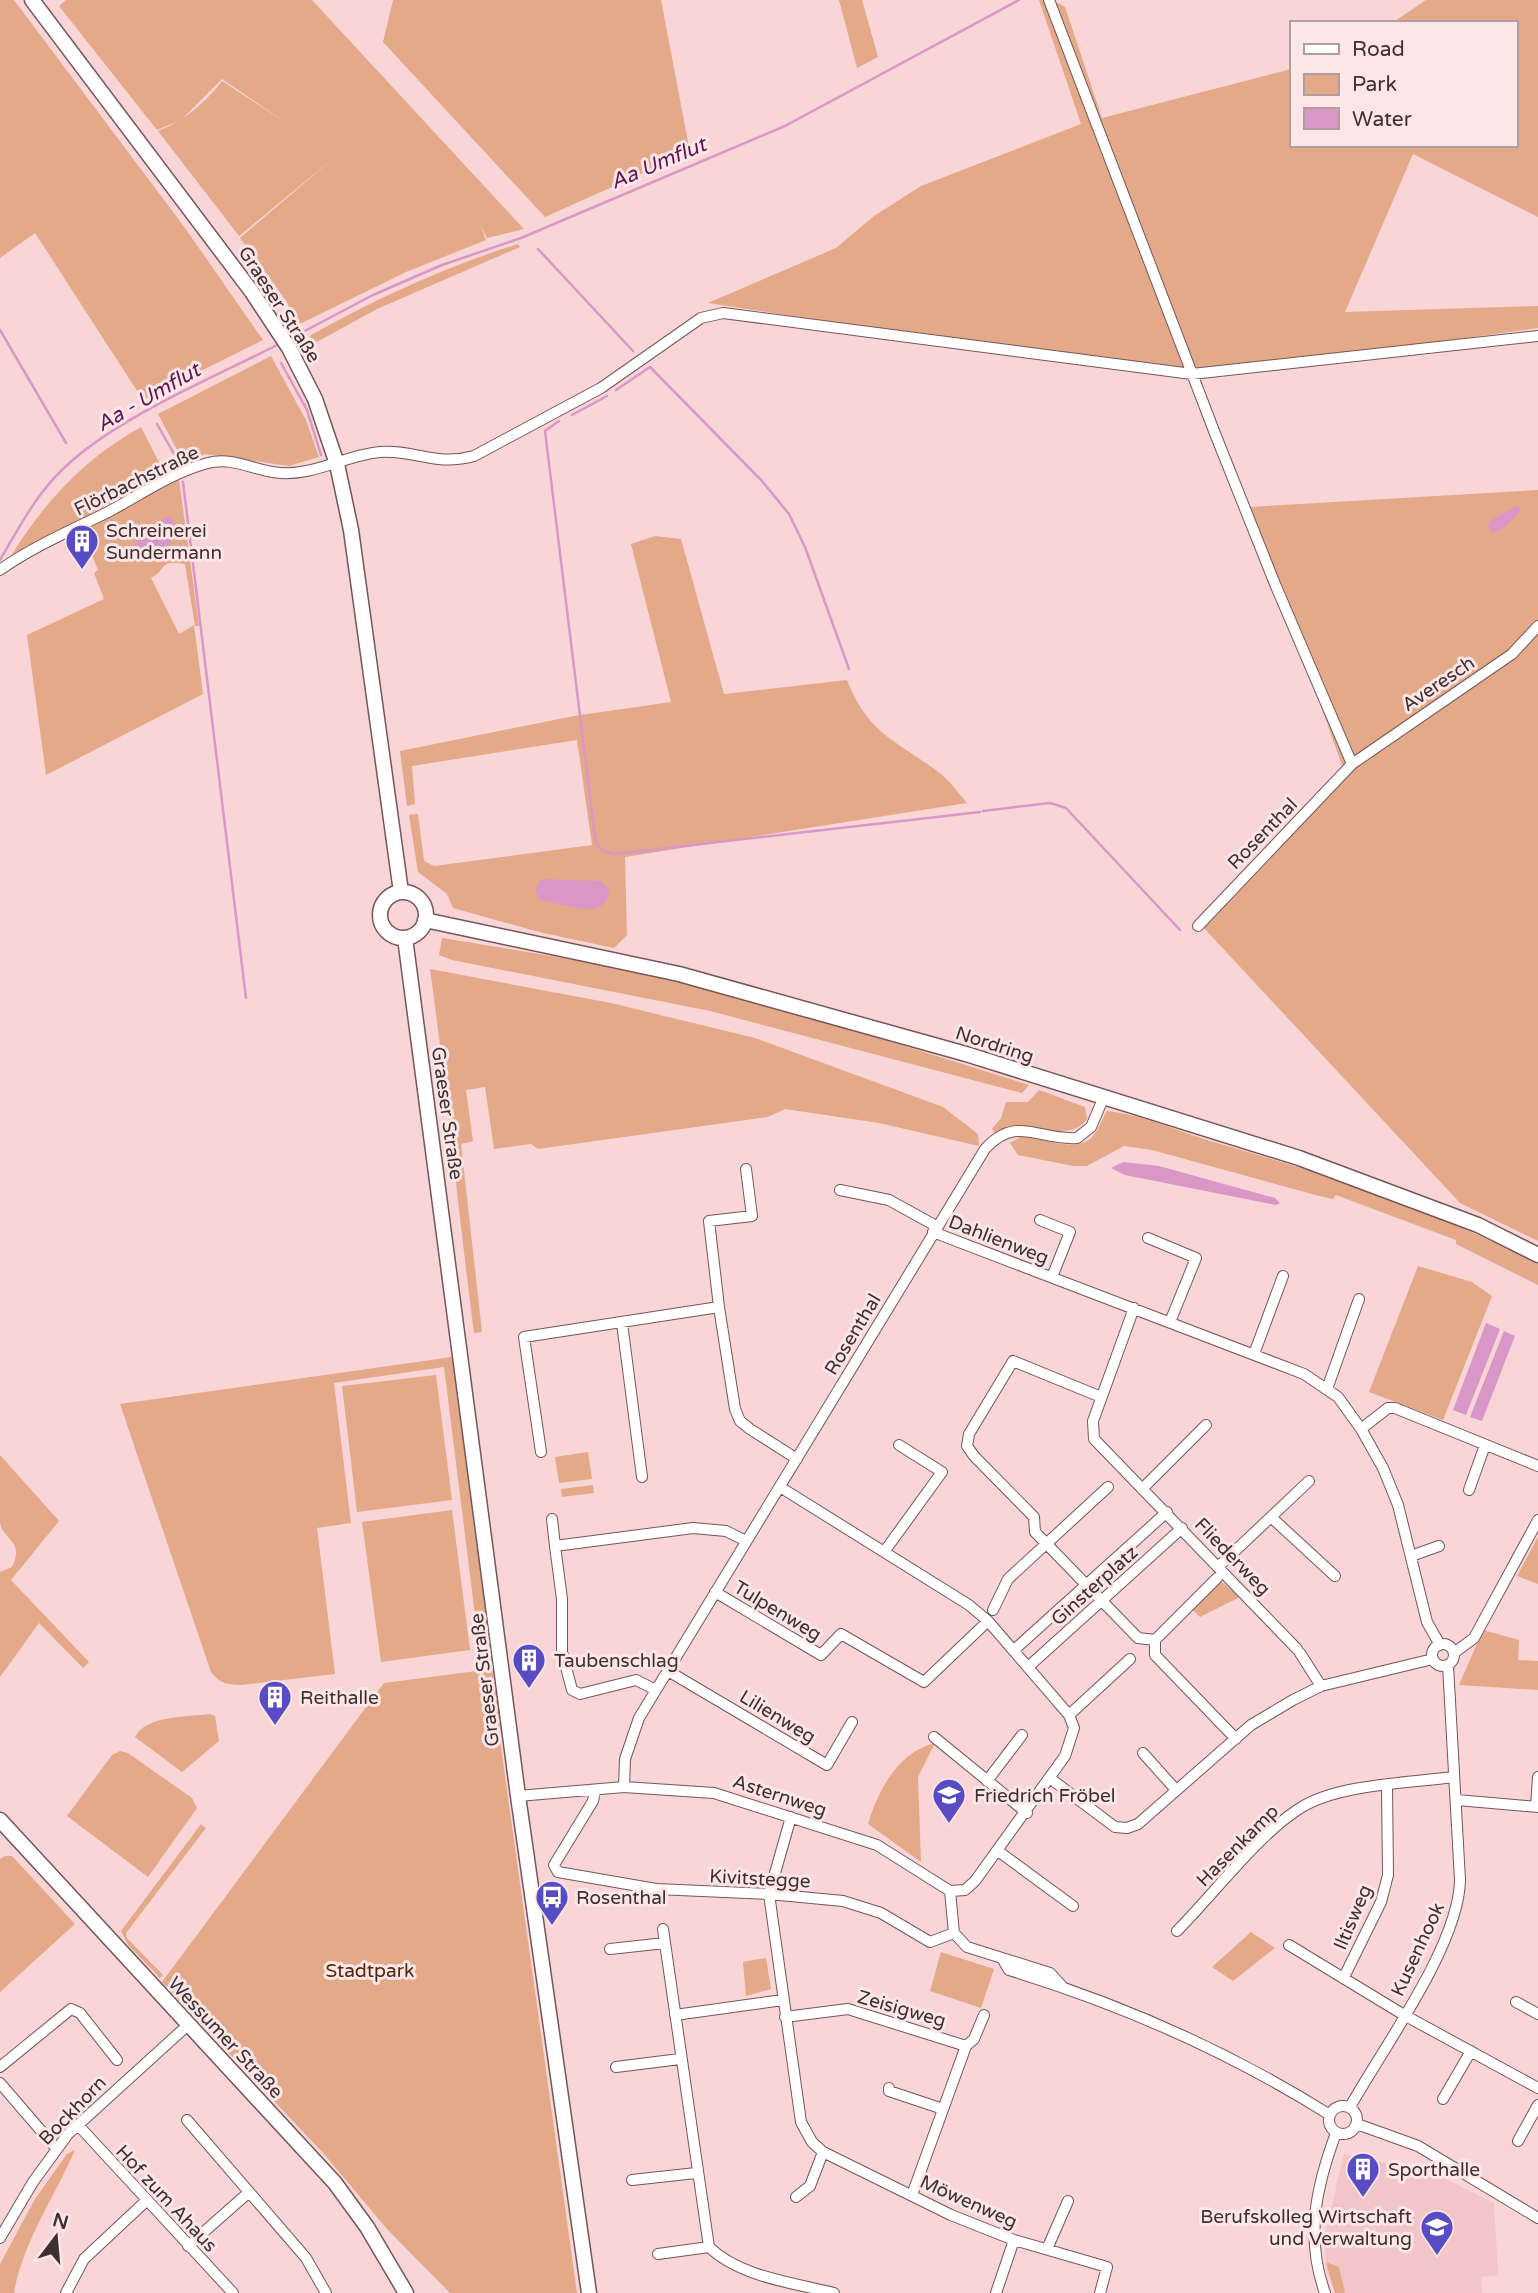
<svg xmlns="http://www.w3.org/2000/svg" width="1538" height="2293" viewBox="0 0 1538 2293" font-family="'Varela Round',sans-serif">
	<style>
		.built { fill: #f2c5c8 }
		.green { fill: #e4a988 }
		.water { fill: #d897c6 }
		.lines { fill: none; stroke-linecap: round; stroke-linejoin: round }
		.stream { stroke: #d897c6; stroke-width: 2.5 }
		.minor-casing { stroke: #745658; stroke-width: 12 }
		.secondary-casing { stroke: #745658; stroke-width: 17 }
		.minor { stroke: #fff; stroke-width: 10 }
		.secondary { stroke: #fff; stroke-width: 14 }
		.labels { text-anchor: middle; stroke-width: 6; stroke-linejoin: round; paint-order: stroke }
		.street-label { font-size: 19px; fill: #3e3031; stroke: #fce6e7 }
		.poi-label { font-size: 19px; fill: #3e3031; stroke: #fce6e7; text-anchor: start }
		.park-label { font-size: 19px; fill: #522608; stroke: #fce6e7 }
		.water-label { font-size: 21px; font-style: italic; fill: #601551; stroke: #fce6e7 }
	</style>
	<rect width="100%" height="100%" fill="#f9d5d7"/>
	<path class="built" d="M1344,2154L1440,2176L1494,2203L1498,2275L1481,2277L1482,2293H1335L1327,2271L1324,2239Z"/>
	<path class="green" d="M0,0H14L185,228L263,340L143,400L35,233L0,258Z
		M66,0H312L524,229L487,238L480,224L486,240L406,272L302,323H294L287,302L240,238L335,157L239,236L158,131C185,120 204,104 222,81L291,126L222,79L181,120L157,130L59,6Z
		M393,0H661L690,152L545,217L383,42Z
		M839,0H862L878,57L857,68Z
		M1039,0H1052L1065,7L1102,118L1291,69V145H1515V23H1392L1426,0H1538V217L1413,154L1345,312L1538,306V328L1188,376L708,303L836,248L874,216L921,186L1081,124Z
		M518,244L520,247L377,309L313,344L309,341L311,335C377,298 445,267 518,244Z
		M271,356L306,420L319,457L289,466L205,454L184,463L158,414Z
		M141,427L165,474L11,556C45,501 85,458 141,427Z
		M179,480L199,626H195L185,564C156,560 169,569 151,578L179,634L194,625L203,694L46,775L27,635L104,599L94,573L98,570L90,550L89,526Z
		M1538,490V1241L1460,1203L1202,926L1343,768L1250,507Z
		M655,536L681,539L724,694L847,680C869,736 898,741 941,774C951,782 959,794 967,803L625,857L627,935L614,948L539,932L453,908L447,894L418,872L409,815L418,814L424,861L434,866L592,845L577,740L412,766L415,804L407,806L400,751L574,716L671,702L631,544Z
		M442,938C489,946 537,953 584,962C735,991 883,1039 1029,1085L1022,1093L710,1011L452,960L439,955Z
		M430,969L611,1003L755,1038L943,1107L978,1134L979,1146L879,1123L785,1109L768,1117L538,1149L531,1144L494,1149L485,1087L466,1090L473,1141L461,1144L482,1332L474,1333C458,1211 447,1091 430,969Z
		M1039,1090L1085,1107L1087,1119C1066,1147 1025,1114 995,1133L992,1129L1001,1118L1006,1102H1028Z
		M1107,1111C1139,1114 1178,1131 1210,1141C1323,1173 1433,1210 1538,1264V1285L1456,1244V1240L1336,1195L1333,1199L1319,1196L1152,1150L1124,1146L1087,1166H1073L1018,1155L1010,1143L1020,1137C1041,1136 1071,1153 1090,1139C1098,1132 1101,1120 1107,1111Z
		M1418,1266L1472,1282L1492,1296L1443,1420L1369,1392Z
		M452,1357L490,1644L479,1647L444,1367L334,1383L351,1523L317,1528L335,1674L241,1685C228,1685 219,1683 211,1672L120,1404Z
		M436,1375L452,1500L357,1512L342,1386Z
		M588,1452L592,1479L559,1483L555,1457Z
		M0,1455L59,1521L11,1580L89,1662L83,1668L39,1623L0,1677V1572L12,1567C25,1540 3,1541 0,1522C0,1501 0,1476 0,1455Z
		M593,1485L594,1493L562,1497L561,1489Z
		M452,1510L470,1650L381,1662L362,1522Z
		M1538,1537V1584L1517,1576Z
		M1217,1578L1240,1597L1200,1617L1189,1606Z
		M1483,1630L1519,1640L1518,1660L1538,1661V1690L1459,1685Z
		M492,1669L499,1712L500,1740L577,2293H450L387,2229L324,2154L162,1982L384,1683Z
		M210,1714L215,1716L219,1741L182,1772L135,1737C146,1715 188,1717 210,1714Z
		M935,1743L918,1777L921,1862L868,1824C878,1790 898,1752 935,1743Z
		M120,1751L128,1753L192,1798L197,1808L148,1877L67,1816L112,1755Z
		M201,1824L206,1828L126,1933L127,1938L163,1975L160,1978L128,1945L121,1931Z
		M5,1856H12L75,1924L0,1992V1859Z
		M1251,1932L1275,1948L1233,1981L1212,1967Z
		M941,1952L994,1969L981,2008L930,1991Z
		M766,1958L771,1989L746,1996L743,1962Z
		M75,2150C55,2196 22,2244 14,2293H0V2264L35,2199L67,2154Z
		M1326,2262L1339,2267L1345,2293H1335Z"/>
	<path class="water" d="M1518,505L1520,511C1512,520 1503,531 1492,533L1488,526L1490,521Z
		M168,516L174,520L171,544C158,552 143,568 130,557C133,537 152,526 168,516Z
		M542,879L601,881L609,889C608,924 562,903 540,900L535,890Z
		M1123,1162L1159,1166L1275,1198L1280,1203L1276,1205L1125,1175L1111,1168Z
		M1486,1323L1500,1329L1466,1415L1453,1410Z
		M1504,1331L1515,1336L1482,1421L1470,1417Z"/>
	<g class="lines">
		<path class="stream" d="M538,249L633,351
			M0,330L66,443
			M299,334L373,295L442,265L521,238L785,126L1019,0
			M281,363L307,410L321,455
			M616,390L650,367L762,481L789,514L805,547L849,669
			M572,415L607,396
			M559,421L545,431L595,838C598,851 603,852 615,854L980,812
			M157,424L178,461
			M183,482L246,998
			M0,560C19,528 36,494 64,468C117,417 211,379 277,345
			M983,811L1050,803L1066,808L1180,930"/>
		<defs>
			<path id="minor" d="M1049,0L1214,431L1275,584L1352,764
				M0,570C32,547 72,530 108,512C140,495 173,472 208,463C233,456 257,472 281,473C316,475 346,455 380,452C415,449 434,467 474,456L601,388L701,318L723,313L1192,374L1538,336
				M1198,926L1352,764L1512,654L1538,626
				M840,1190L889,1200L936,1226
				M1040,1220L1070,1232L1052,1277
				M933,1232L1304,1374L1338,1397L1361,1429L1383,1468L1398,1505L1427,1622L1440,1645
				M1148,1238L1196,1258L1170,1322
				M719,1307L709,1221L752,1216L746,1169
				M1134,1308L1093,1421L1094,1439L1297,1649
				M622,1323L642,1477
				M1254,1354L1283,1276
				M1327,1389L1359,1299
				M1101,1397L1013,1361L969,1434L967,1446L974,1456L1034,1517L1035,1532L1138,1638L1155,1640
				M1361,1429L1388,1408H1395L1538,1466
				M541,1452L524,1337L719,1307L735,1409L740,1421L750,1429L797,1459
				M1143,1488L1206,1425
				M1469,1490L1485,1445
				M1272,1518L1335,1576
				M552,1519L555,1546
				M884,1552L942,1472L899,1445
				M1411,1556L1439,1546
				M1219,1566L1309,1481
				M715,1592L821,1655L841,1634L924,1682L988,1621
				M993,1610L1008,1579L1108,1487
				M1155,1640V1655L1236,1739
				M1155,1640L1217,1578
				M1432 1655a11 11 0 1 1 22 0a11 11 0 1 1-22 0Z
				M1014,1650L1167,1512
				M1300,1653L1321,1686
				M1454,1653L1474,1638L1538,1520
				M1028,1667L1182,1528
				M668,1671L827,1765L852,1722
				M656,1690L636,1680L580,1694L572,1690L562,1652V1599L555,1546L693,1528L726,1531L746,1541
				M1069,1715L1130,1659
				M934,1737L1027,1813
				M1143,1753L1176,1790
				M1051,1779L1115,1827L1127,1828L1138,1824L1251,1725L1293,1700L1321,1686L1433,1659
				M987,1781L1022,1735
				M624,1787L625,1759L639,1718L985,1149C1016,1114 1039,1141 1077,1138L1091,1127L1103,1099
				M595,1790L593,1801L554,1865L558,1872L656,1889L769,1894L843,1901L881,1913L930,1942L954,1933
				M518,1796L624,1787L714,1793L877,1845L950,1891L965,1890L975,1881L1065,1756L1074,1728L1069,1715L988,1621L969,1605L780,1487
				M1457,1800L1538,1807
				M1536,1806L1538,1777
				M791,1817L769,1894L801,2122L812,2142L823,2152L951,2215L1014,2240L1107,2267L1100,2293
				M998,1851L1073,1906
				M950,1891L954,1933L967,1947L1050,1973L1062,1986
				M663,1929L709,2247C740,2277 794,2283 834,2293
				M1177,1931C1213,1895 1260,1832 1302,1807C1339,1784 1410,1783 1453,1777
				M1289,1945L1404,2015L1538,2088
				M610,1949L665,1943
				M1003,1960L1009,1970C1124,2005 1228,2051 1330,2115
				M1344,1977L1381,1902L1388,1875L1387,1786
				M1516,2002L1538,2014
				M675,2015L783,2000
				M785,2017L848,2009L966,2046
				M0,2067L71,2009L80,2013L117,2060
				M616,2067L680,2059
				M0,2083L56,2148
				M889,2088V2091L943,2109
				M1443,2099L1471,2051
				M1329 2120a14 14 0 1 1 28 0a14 14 0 1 1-28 0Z
				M1350,2107C1383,2048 1459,1945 1460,1880L1448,1665
				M187,2120L306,2258L326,2293
				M1357,2124L1418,2146L1538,2218
				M78,2125L233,2293
				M1518,2141L1538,2105
				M632,2180L696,2173
				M912,2195L966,2046L974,2039L984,2015
				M796,2197L810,2186L823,2152
				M0,2238L33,2182L68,2134L189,2024
				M188,2246L248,2193
				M1047,2249L1068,2201
				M658,2254L709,2247
				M66,2293L84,2259L145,2202
				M996,2293L1014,2240
				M1325,2293C1305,2237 1316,2187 1336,2133"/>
			<path id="secondary" d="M32,0L252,292L289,348L315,399L337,464L351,530L401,892
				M380 915a23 23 0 1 1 46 0a23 23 0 1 1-46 0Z
				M425,920L679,974L966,1054L1299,1158L1478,1225L1538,1255
				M405,938L518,1796L589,2293
				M0,1820L335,2183L367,2227L406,2293"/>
		</defs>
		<use href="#minor" class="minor-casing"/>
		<use href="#secondary" class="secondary-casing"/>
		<use href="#minor" class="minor"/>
		<use href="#secondary" class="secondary"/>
	</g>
	<defs>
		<symbol id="building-pin" viewBox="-11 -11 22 30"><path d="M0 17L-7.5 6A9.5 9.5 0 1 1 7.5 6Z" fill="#584cc4" stroke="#fce6e7"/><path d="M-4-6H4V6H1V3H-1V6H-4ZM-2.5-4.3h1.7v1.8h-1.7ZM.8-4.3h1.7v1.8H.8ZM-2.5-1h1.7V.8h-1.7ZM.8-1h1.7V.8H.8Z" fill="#fff"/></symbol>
		<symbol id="school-pin" viewBox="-11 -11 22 30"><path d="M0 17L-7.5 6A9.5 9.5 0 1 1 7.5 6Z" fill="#584cc4" stroke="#fce6e7"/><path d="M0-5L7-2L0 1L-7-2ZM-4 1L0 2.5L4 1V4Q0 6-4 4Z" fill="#fff"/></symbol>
		<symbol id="bus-pin" viewBox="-11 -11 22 30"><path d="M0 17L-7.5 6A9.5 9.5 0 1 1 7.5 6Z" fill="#584cc4" stroke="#fce6e7"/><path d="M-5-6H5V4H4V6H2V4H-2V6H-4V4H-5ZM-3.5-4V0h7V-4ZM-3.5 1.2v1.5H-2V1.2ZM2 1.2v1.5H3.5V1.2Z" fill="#fff"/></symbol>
	</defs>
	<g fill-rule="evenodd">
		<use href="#building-pin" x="63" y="522" width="38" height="52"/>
		<use href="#building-pin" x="510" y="1641" width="38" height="52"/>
		<use href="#building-pin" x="256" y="1678" width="38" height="52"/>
		<use href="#school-pin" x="930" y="1776" width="38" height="52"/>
		<use href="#bus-pin" x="533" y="1878" width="38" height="52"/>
		<use href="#building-pin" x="1344" y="2150" width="38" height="52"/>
		<use href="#school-pin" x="1418" y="2208" width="38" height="52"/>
	</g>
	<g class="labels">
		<g class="street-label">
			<text transform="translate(280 304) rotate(57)" y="7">Graeser Straße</text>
			<text transform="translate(136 480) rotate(-26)" y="7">Flörbachstraße</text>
			<text transform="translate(1438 683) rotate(-34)" y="7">Averesch</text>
			<text transform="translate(1262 833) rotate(-46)" y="7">Rosenthal</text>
			<text transform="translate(995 1044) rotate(18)" y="7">Nordring</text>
			<text transform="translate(448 1113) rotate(82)" y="7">Graeser Straße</text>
			<text transform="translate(999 1239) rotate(21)" y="7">Dahlienweg</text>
			<text transform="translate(852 1334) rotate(-59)" y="7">Rosenthal</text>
			<text transform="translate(1233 1556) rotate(46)" y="7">Fliederweg</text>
			<text transform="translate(1094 1585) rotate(-42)" y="7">Ginsterplatz</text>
			<text transform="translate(778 1610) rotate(31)" y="7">Tulpenweg</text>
			<text transform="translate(484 1680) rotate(-97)" y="7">Graeser Straße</text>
			<text transform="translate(778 1716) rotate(31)" y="7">Lilienweg</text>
			<text transform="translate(780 1795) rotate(18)" y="7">Asternweg</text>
			<text transform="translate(1237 1845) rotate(-45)" y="7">Hasenkamp</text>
			<text transform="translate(760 1878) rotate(3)" y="7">Kivitstegge</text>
			<text transform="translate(1352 1917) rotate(-67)" y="7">Iltisweg</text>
			<text transform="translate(1417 1949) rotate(-65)" y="7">Kusenhook</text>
			<text transform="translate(902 2008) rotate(16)" y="7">Zeisigweg</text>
			<text transform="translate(226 2037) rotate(47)" y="7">Wessumer Straße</text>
			<text transform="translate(72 2110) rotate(-46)" y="7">Bockhorn</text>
			<text transform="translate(167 2198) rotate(47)" y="7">Hof zum Ahaus</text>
			<text transform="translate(969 2201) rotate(24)" y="7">Möwenweg</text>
		</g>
		<g class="poi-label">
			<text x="106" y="537">Schreinerei<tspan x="106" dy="22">Sundermann</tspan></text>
			<text x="554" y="1667">Taubenschlag</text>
			<text x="300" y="1704">Reithalle</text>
			<text x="974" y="1802">Friedrich Fröbel</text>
			<text x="576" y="1904">Rosenthal</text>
			<text x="1388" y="2176">Sporthalle</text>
			<text x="1412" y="2223" text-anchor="end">Berufskolleg Wirtschaft<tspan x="1412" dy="22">und Verwaltung</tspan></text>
		</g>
		<g class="park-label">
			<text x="370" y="1977">Stadtpark</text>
		</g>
		<g class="water-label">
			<text transform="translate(658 163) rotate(-23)" y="7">Aa Umflut</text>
			<text transform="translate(148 397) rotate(-30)" y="7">Aa - Umflut</text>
		</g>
	</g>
	<rect x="1290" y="21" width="228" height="126" fill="#fce6e7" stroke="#b09d9e" stroke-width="2"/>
	<rect x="1304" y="44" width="35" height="10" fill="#ffffff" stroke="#b09d9e" stroke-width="2"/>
	<text x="1352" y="56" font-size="21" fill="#3e3031">Road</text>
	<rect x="1304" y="74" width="35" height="21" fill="#e4a988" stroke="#b09d9e" stroke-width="2"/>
	<text x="1352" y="91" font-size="21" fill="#3e3031">Park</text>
	<rect x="1304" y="108" width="35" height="21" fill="#d897c6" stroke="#b09d9e" stroke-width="2"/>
	<text x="1352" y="126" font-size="21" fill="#3e3031">Water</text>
	<g transform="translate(56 2237) rotate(16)" stroke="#fce6e7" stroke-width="5" paint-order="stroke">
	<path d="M0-5L12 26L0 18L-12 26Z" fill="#3e3031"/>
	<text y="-10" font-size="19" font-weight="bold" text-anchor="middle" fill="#3e3031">N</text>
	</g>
</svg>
